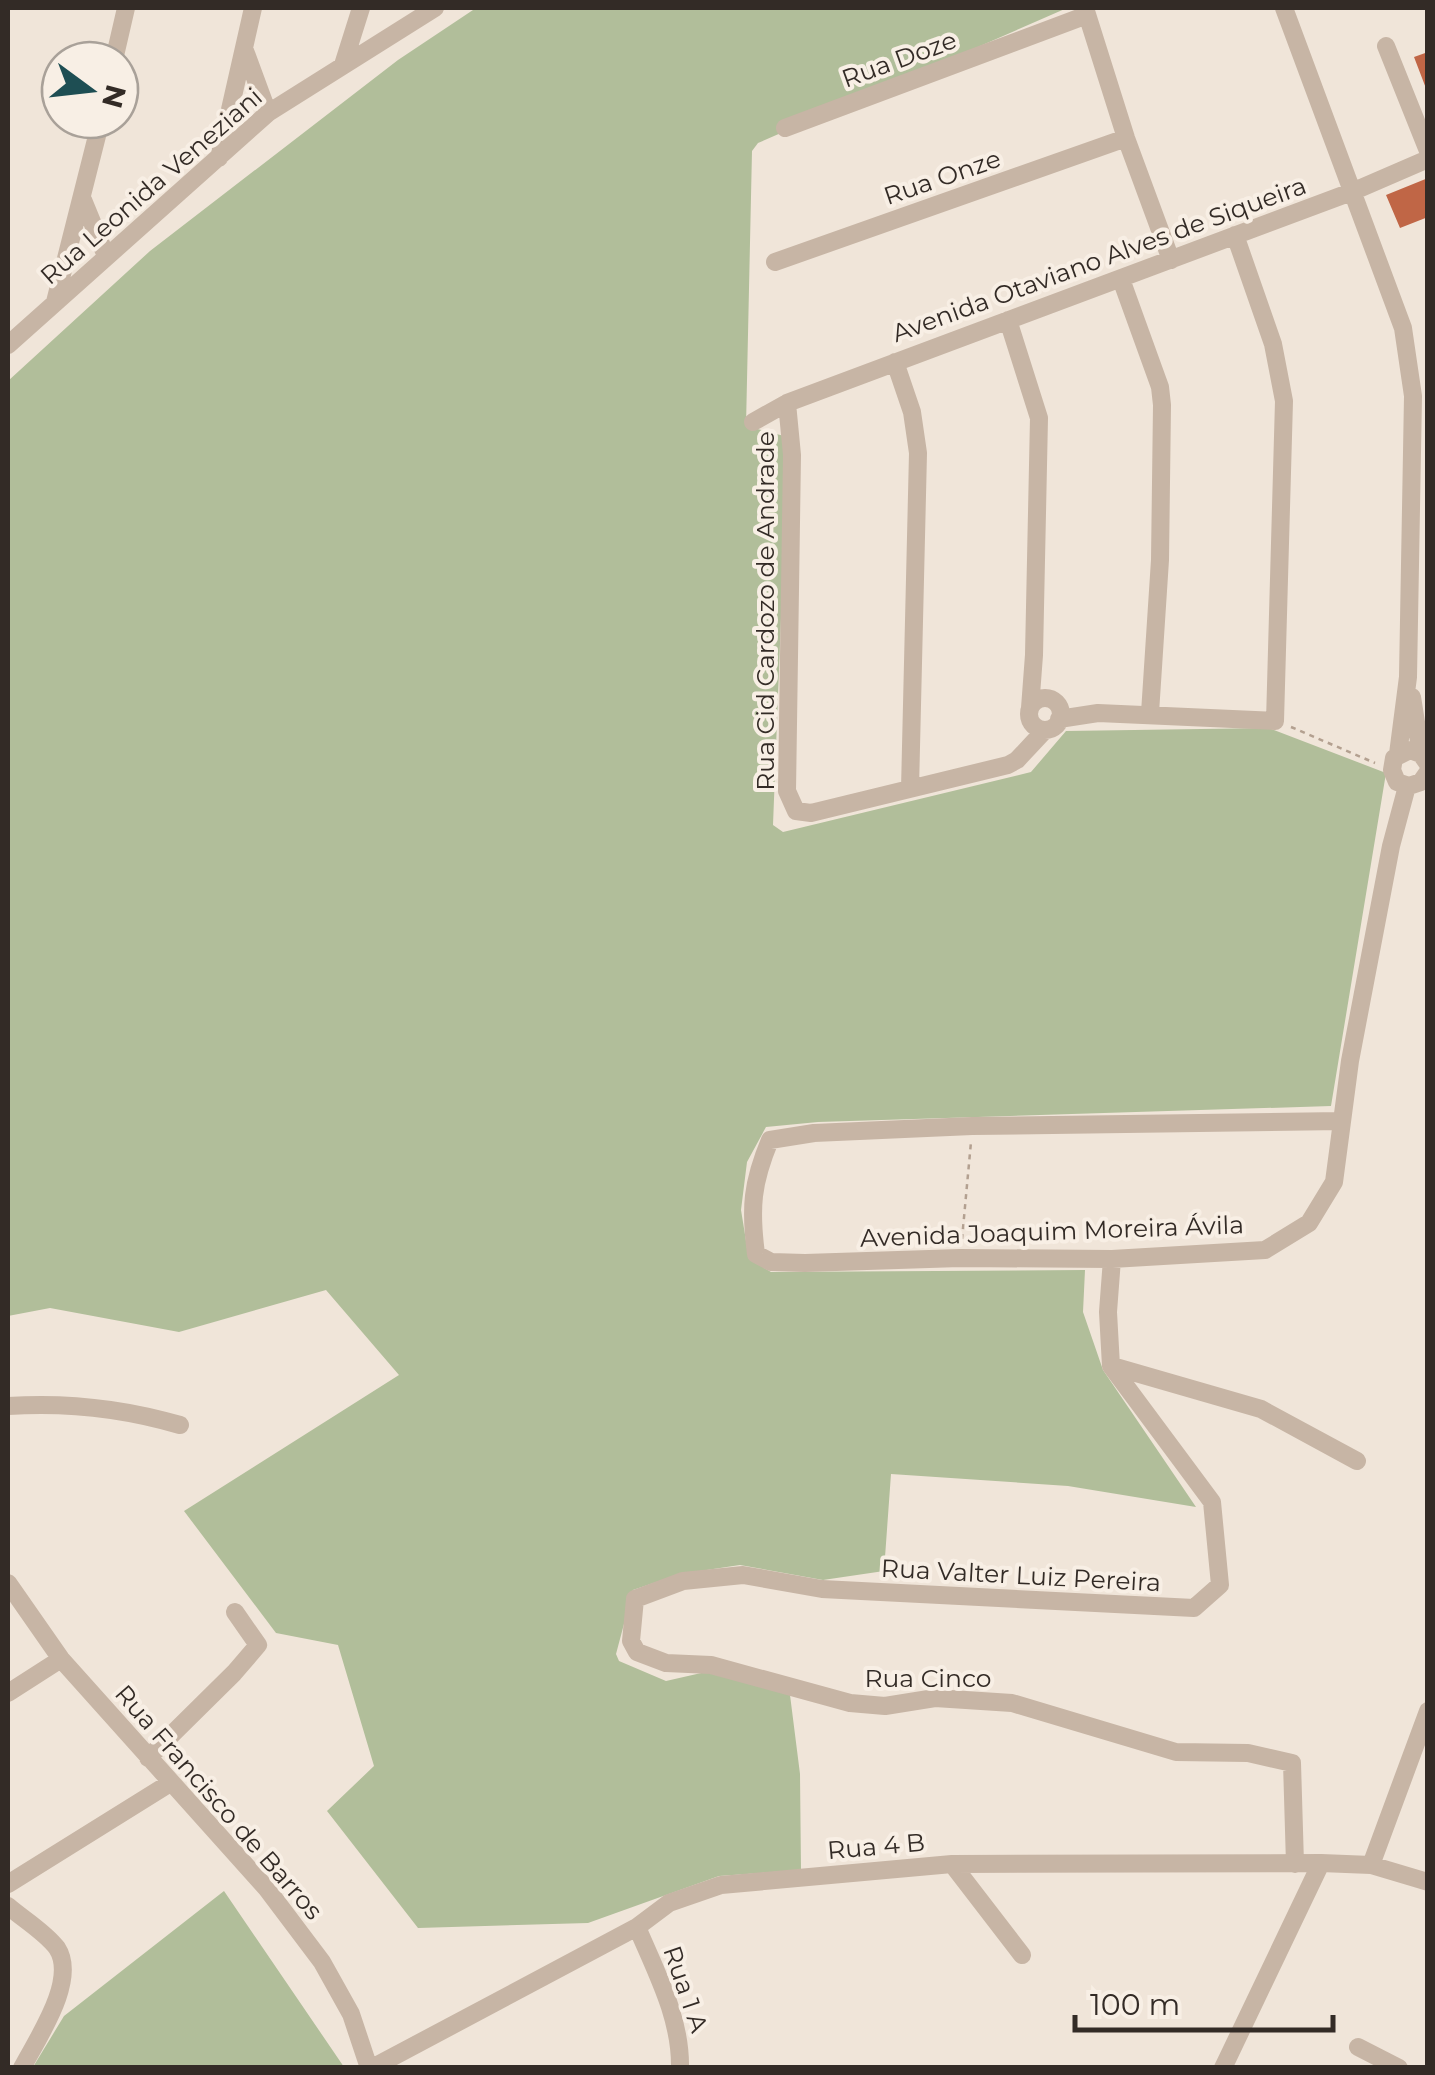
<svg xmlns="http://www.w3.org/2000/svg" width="1435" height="2075" viewBox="0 0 1435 2075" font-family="Montserrat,sans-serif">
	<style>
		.green { fill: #b1be9a }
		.building { fill: #c06646 }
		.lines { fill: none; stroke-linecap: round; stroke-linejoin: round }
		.path { stroke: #b3a090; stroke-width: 2.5; stroke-dasharray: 5 5; stroke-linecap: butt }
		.street { stroke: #c7b5a5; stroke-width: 18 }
		.labels { text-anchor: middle; stroke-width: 8; stroke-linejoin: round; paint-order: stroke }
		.street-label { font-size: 25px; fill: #332b26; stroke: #f8efe5 }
	</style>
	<rect width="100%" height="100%" fill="#f0e5d9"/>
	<path class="green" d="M476,8H1067L758,143L752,151L746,426L788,437L773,825L783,832L1031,772L1066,731L1269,728L1386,773L1331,1106L818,1122L766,1127L747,1162L741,1210L749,1259L771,1272L1085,1270L1083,1312L1103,1370L1196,1507L1068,1486L891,1474L884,1571L823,1580L740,1565L680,1574L633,1590L616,1654L619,1661L666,1681L710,1671L790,1695L800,1774L801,1870L719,1876L588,1923L418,1928L327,1811L374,1766L338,1645L276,1633L184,1511L399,1375L326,1290L179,1332L50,1308L8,1316V381L150,251L398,60Z
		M224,1891L344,2067H33L64,2016Z"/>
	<path class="building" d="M1428,52V91H1427L1414,57Z
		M1428,178V217L1400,228L1386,195Z"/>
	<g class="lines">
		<path class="path" d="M1291,727L1375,763
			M962,1239L971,1142"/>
		<path class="street" d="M1085,8L1126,138L1171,260
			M1284,8L1403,328L1413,396L1408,677L1398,754
			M1386,46L1428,151
			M244,48L268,113
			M114,60L126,8
			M343,65L361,8
			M785,128L1087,15
			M219,158L253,8
			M83,200L106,256
			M775,262L1126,138
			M1121,279L1160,387L1162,405L1160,560L1150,713
			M55,302L101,120
			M1008,320L1039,418L1034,655L1030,708
			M8,345L268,113L435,8
			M895,362L912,412L918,453L910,789
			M787,403L792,455L787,791L796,811L811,813L1008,765L1017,760L1045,730
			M753,422L787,403L1354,191L1428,159
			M1412,697L1421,754
			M1029 714a16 16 0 1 1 32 0a16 16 0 1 1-32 0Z
			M1059,719L1098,713L1275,721L1284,401L1273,344L1235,235
			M1428,764L1421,754L1410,750L1394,758L1392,770L1397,782L1409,786L1421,782L1428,772
			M1342,1121L972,1126L814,1133L770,1140C752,1183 750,1208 756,1254L771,1262L805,1263L960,1258L1112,1259L1265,1250L1309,1223L1334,1182L1350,1061L1391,846L1406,790L1403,785
			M1112,1259L1108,1312L1111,1366L1212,1502L1220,1585L1194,1608L822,1589L743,1575L683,1581L635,1599L631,1641L637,1652L666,1663L711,1665L850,1703L885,1706L935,1698L1012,1703L1176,1752L1248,1753L1292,1763L1295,1864
			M1112,1366L1261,1409L1357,1461
			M8,1406C68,1402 122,1408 180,1425
			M8,1583L61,1659L267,1889L322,1962L351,2014L369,2068
			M8,1693L61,1659
			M148,1758L234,1673L258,1645L235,1612
			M952,1864L1022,1955
			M1371,1865L1428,1711
			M8,1884L170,1783
			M8,1906C23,1919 45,1932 57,1948C78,1980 37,2039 22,2068
			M637,1927C656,1972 681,2018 680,2068
			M1358,2047L1399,2068
			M372,2068L637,1927L669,1903L721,1885L952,1864L1321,1863L1371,1865L1428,1882
			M1223,2068L1321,1863"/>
	</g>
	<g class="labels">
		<g class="street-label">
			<text transform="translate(899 59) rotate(-20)" y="9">Rua Doze</text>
			<text transform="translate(942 177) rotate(-19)" y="9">Rua Onze</text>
			<text transform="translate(151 186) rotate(-41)" y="9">Rua Leonida Veneziani</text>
			<text transform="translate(1099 259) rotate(-20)" y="9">Avenida Otaviano Alves de Siqueira</text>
			<text transform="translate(765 611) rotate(-90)" y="9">Rua Cid Cardozo de Andrade</text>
			<text transform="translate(1052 1231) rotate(-2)" y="9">Avenida Joaquim Moreira Ávila</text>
			<text transform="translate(1021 1575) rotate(3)" y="9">Rua Valter Luiz Pereira</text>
			<text x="928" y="1687">Rua Cinco</text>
			<text transform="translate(219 1802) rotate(49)" y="9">Rua Francisco de Barros</text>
			<text transform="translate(876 1846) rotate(-5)" y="9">Rua 4 B</text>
			<text transform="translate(686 1989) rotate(71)" y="9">Rua 1 A</text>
		</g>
	</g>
	<rect width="1435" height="2075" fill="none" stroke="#332b26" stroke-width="20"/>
	<g transform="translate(90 90) rotate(105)"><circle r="48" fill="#f8efe5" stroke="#a9a199" stroke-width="2.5"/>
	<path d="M0-8L18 38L0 25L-18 38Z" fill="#1e4e53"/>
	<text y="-15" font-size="28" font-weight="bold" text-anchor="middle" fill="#332b26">N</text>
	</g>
	<path d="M1075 2015v15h258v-15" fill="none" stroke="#332b26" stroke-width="5"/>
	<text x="1090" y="2015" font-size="30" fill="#332b26" stroke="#f8efe5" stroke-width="8" paint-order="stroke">100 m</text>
</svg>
